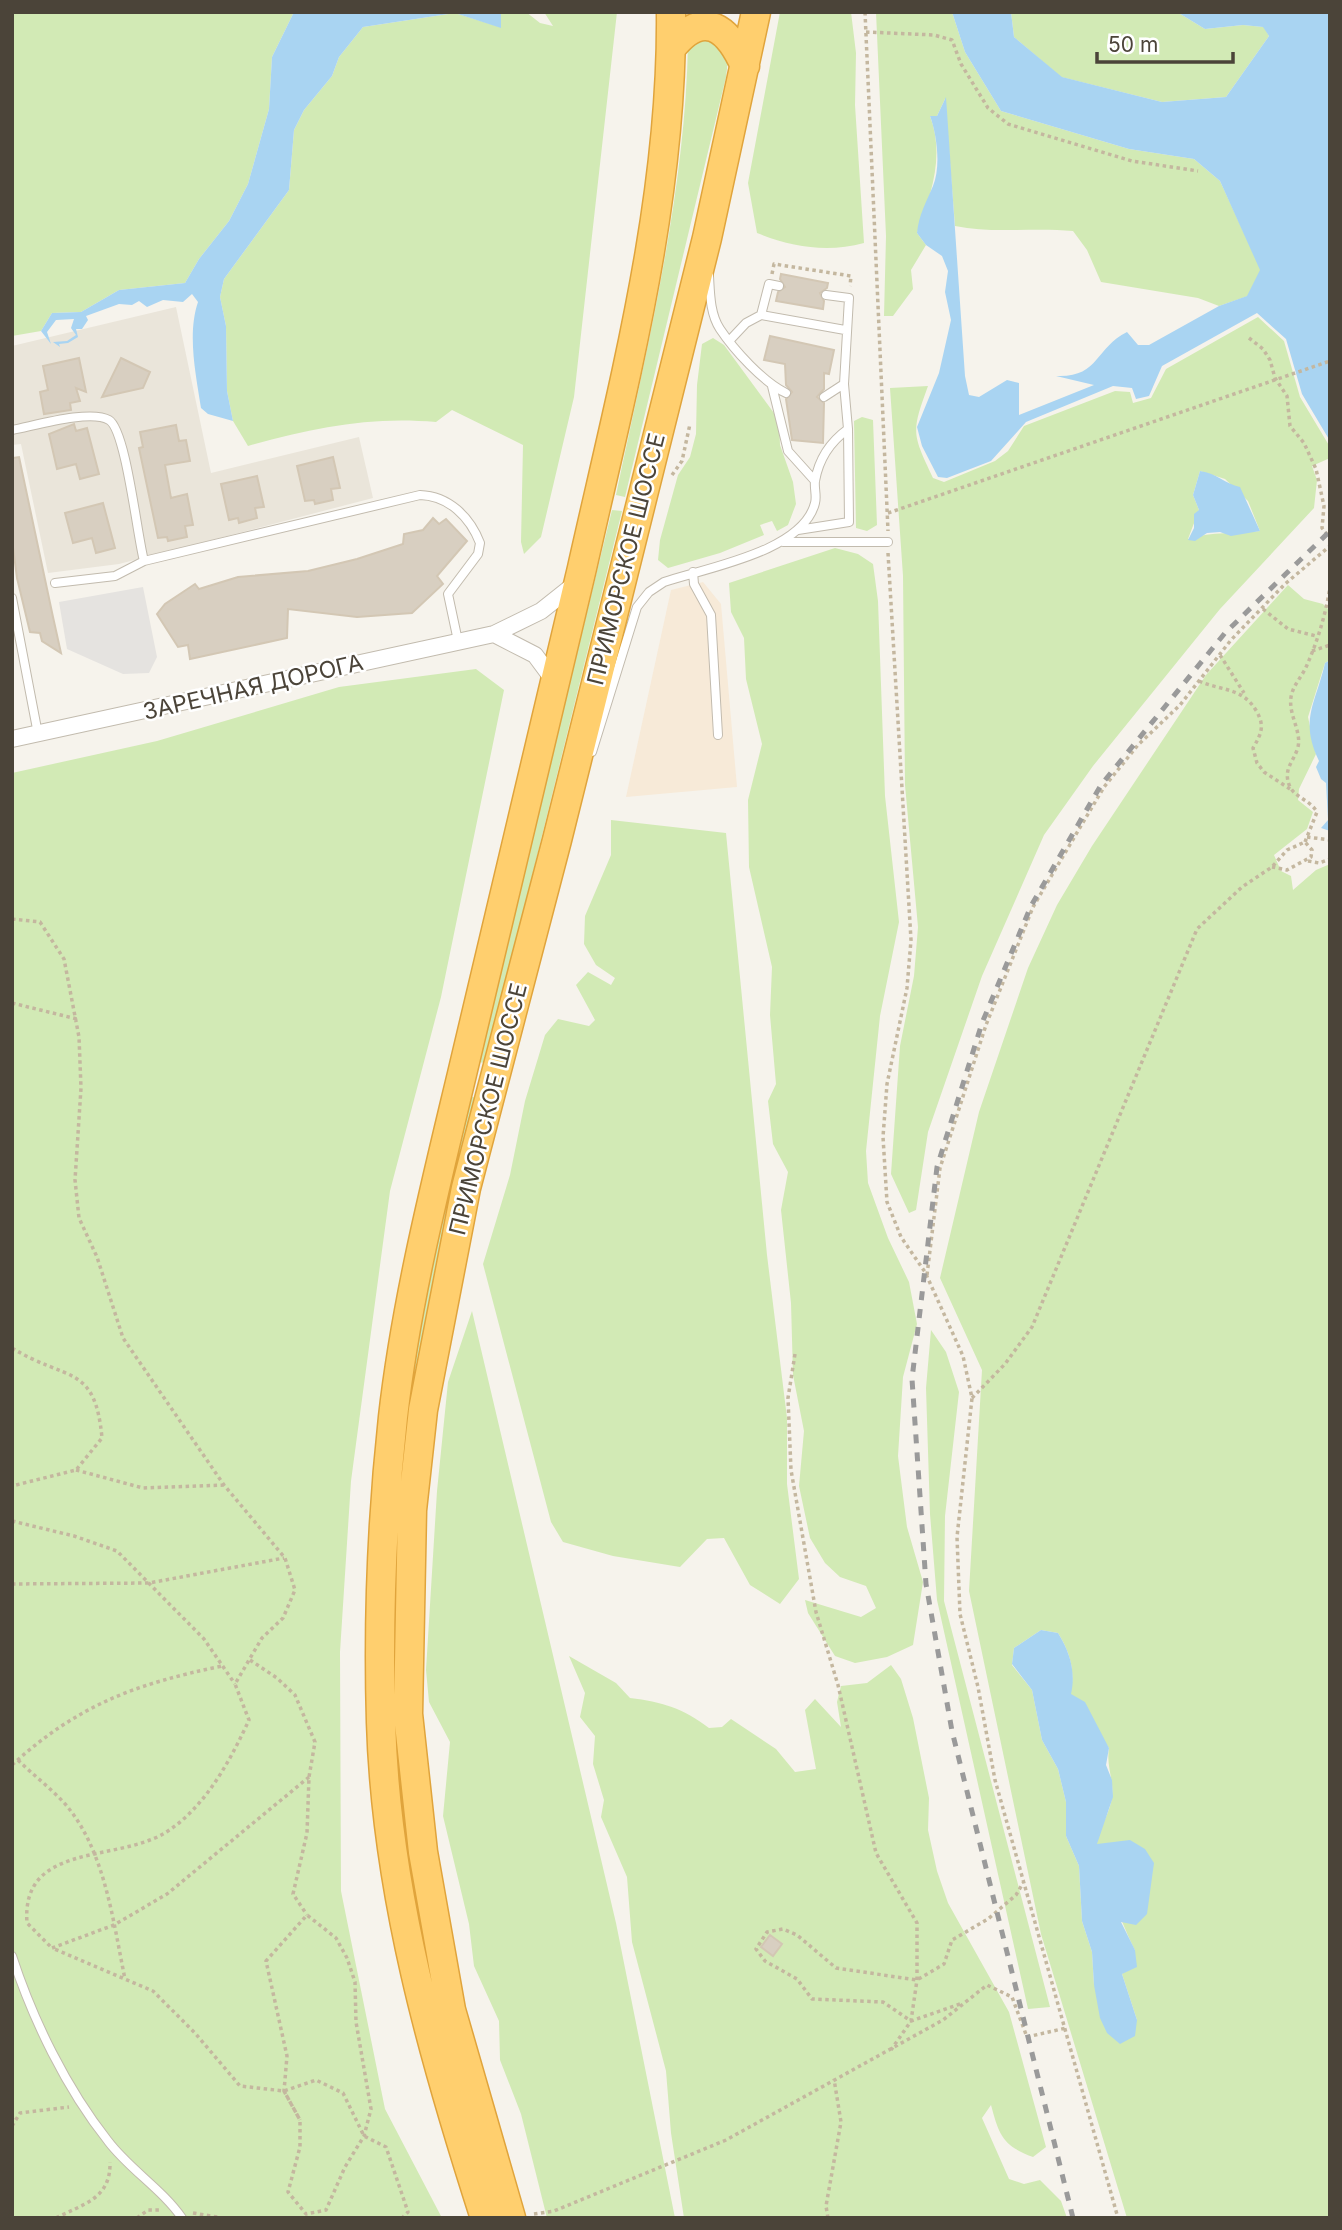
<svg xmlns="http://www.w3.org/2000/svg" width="1342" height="2230" viewBox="0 0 1342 2230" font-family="Inter,sans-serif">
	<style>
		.residential { fill: #eae5da }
		.commercial { fill: #f7ead8 }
		.green { fill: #d2eab5; fill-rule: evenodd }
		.parking { fill: #e5e3e0 }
		.water { fill: #a9d4f2 }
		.building { fill: #d8cfc1; stroke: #d3c7b4; stroke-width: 2 }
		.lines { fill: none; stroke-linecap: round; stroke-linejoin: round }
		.lane-casing { stroke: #c2bbae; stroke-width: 10 }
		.street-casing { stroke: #c2bbae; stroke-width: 18 }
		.highway-casing { stroke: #e0a43c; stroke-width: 31 }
		.path { stroke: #c4b79f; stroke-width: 3.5; stroke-dasharray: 3.5 3.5; stroke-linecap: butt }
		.lane { stroke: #fff; stroke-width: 8 }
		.street { stroke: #fff; stroke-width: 16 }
		.highway { stroke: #ffcf6e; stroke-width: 28 }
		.rail { stroke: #9a9a9a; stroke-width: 5; stroke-dasharray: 9 9; stroke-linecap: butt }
		.labels { text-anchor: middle; stroke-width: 5; stroke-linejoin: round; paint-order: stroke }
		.street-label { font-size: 23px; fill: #4b4439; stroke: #fff }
	</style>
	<rect width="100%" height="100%" fill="#f6f3ec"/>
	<path class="residential" d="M176,307L211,473L359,437L373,498L119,564L48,573L21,444L12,445V346Z"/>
	<path class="commercial" d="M703,582L721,604L737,787L626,797L671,590Z"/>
	<path class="green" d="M12,12H294L272,57L269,109L248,184L229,221L199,259L185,283L119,290L81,312L52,313L41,331L12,336Z
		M501,12H526L540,23L553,26L544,12H617L574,397L541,537L524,554L521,542L523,445L452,410L436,422C369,416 312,428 248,446L233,421L227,391L226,326L220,297L224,279L289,190L294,130L304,110L332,76L339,57L363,27L455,13L500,27Z
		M780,12H851L856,53L855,105L864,243C827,253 792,247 757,233L748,183Z
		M876,12H952L965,52L1001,111L1129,149L1194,159L1220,181L1261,270L1248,296L1219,306L1198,298L1101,282L1087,250L1073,231C1033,227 993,234 955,226L945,99L937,116H930C945,156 931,195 917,233L926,245L911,270L913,289L893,316H884L886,236Z
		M1011,12H1177L1205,29L1243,25L1264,27L1269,36L1226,97L1162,102L1061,77L1014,37Z
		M708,35L728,60L726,77L625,497L616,495C647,347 685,196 688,44Z
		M1258,317L1284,341L1300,397L1330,447V458L1312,466L1317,480L1314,508L1220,609L1093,766L1044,835L982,976L928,1132L916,1210L909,1213L891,1174L900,1046L914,976L918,927L905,785L903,576L890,388L928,386C911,433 912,433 933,478L944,482L995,461L1008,451L1024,426L1115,391L1130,392L1133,403L1151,398L1166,369ZM1200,471L1225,479L1248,501L1260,531C1235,534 1213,531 1188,539L1199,510L1193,495Z
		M713,338L724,345L779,420L780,445L793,482L796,504L788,525L777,531L772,521L760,525L764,535L720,553L668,568L658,560L660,540L678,475L690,457L696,434L697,385L702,344Z
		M862,417L873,420L877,525L867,531L856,528L854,421Z
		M612,510L622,511L486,1063L477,1062Z
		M835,548L858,554L873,564L878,601L885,796L899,922L880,1016L866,1151L868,1183L888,1238L909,1282L917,1324L903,1377L898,1456L907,1527L923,1582L913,1645L887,1657L855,1663L835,1656L808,1613L805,1600L861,1617L876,1608L866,1586L840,1577L825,1563L810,1538L799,1486L804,1431L793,1375L791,1303L781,1210L788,1172L773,1144L768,1101L776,1084L770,1015L772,967L749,867L748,800L762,744L746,679L744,638L731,612L729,583Z
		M1288,585L1304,599L1323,604L1330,611V660L1325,663L1308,717L1316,754L1299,789L1298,800L1313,812L1307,829L1274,855L1281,871L1291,876L1293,890L1316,870L1330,864V2218H1127L1041,1934L969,1591L982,1370L940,1278L979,1112L1028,968L1057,905L1092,846L1206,675ZM1041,1630L1058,1633C1070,1652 1076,1672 1070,1694L1109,1748C1106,1767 1114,1779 1112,1796C1111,1812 1099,1827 1097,1843C1096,1859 1126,1933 1135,1950L1122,1974L1137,2020L1094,1985L1092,1952L1082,1921L1079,1866L1066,1836V1802L1058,1769L1042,1740L1032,1690L1012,1665L1014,1648Z
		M476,669L504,690L441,997L390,1191L351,1481L340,1652L341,1891L385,2109L442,2218H12V773L157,741L339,687Z
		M611,820L726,833L767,1255L787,1418V1484L799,1579L780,1604L750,1585L724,1538L707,1539L680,1567L613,1556L563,1542L551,1522L483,1264L510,1175L525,1101L545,1035L558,1019L589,1026L595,1020L576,985L588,972L611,985L615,978L596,965L584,944L585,916L611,855Z
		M468,1096L477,1098L398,1719L442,2014L434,2016L404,1860L391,1722L390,1613L404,1412L425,1286Z
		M472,1311L616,1923L675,2218H547L521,2114L500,2060L499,2021L474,1966L469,1924L443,1816L450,1742L429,1702L426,1670L437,1491L448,1382Z
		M931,1330L946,1352L959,1392L945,1516L944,1601L1050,2007L1028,2009L937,1600L930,1514L926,1388Z
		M569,1656L616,1683L630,1698C662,1702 683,1708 709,1728L722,1727L731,1719L776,1749L795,1772L816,1769L805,1710L815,1699L841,1727L837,1702L841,1686L867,1683L891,1665L901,1679L913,1718L929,1798L928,1830L937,1871L948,1903L1009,2012L1046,2147L1033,2157C1003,2146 999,2135 991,2105L982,2118L1009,2179L1024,2184L1040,2180L1061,2201L1067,2218H684L671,2133L666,2071L632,1942L627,1877L601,1817L604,1800L593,1764L595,1736L580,1717L585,1693Z"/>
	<path class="parking" d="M143,587L157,657L149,673L123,674L67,649L59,602Z"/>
	<path class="water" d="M294,12H501V28L455,13L363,27L339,57L332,76L304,110L294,130L289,190L224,279L220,297L226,326L227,391L233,421L208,414L201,408C196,375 187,334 198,302L192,294L183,302L163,300L147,307L139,301L132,305L119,304L86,316L88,320L82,329H76L78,337L68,343L59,344L60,347L53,342L67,341L76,335L71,328L74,319L56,320L47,332L51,344L41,331L52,313L81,312L119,290L185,283L199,259L229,221L248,184L269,109L272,57Z
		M952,12H1011L1014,37L1062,77L1162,102L1226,97L1269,36L1263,27L1243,25L1205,29L1177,12H1330V441L1302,394L1286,339L1257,313L1162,366L1149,396L1136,399L1132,388L1113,386L1026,422L991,461L947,478L938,477L922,446L917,427L939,373L951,320L945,292L948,271L942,256L926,245L917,233C919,214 926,203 933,186C941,167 937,135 930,116H937L946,97L965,376L969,395L979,397L1007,380L1019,383V415L1094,385L1056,376C1099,378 1095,348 1127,332L1138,345H1149L1219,306L1247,296L1260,270L1220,181L1194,159L1129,149L1001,111L965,52Z
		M1200,471C1217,473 1225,484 1240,487L1260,531L1231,536L1220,532L1207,533L1195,541L1188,540L1194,528V514L1199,510L1193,495Z
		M1330,660V831L1321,828L1328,820L1326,783L1321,779L1316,767L1319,761C1299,720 1316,703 1325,663Z
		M1041,1630L1058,1633C1070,1652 1076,1672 1071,1694L1085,1702L1109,1748L1106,1765L1112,1780L1113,1797L1097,1844L1130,1840L1145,1849L1154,1863L1147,1914L1136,1925L1121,1922L1135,1950L1137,1967L1122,1974L1137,2020L1135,2036L1120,2044L1107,2033L1100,2018L1094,1985L1092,1952L1082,1921L1079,1866L1066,1836V1802L1058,1769L1042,1740L1032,1690L1012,1664L1014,1648Z"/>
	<path class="building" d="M781,274L828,283L827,288L820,293L824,301L823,309L776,301L778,292L785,287L780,279Z
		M770,336L834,350L829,374L824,373V389L817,397L824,403L823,443L792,440L786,399L792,392L786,385L785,364L764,360Z
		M79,358L86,392L76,388L80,401L70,403L71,410L44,414L40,392L48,390L43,366Z
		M121,358L150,372L143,388L102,397Z
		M74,424L76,431L87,428L99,474L80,479L76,464L57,469L49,434Z
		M176,425L179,441L186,440L190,461L165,465L171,498L187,494L193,525L185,526L187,537L168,541L167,537L158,538L139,448L143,447L140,432Z
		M19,457L53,617L61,653L42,641L40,633L30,632L17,578L12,540V458Z
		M333,457L340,488L331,489L333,500L315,504L314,500L305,501L297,466Z
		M257,476L264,507L255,508L257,518L239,523L238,518L229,520L221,484Z
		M103,503L115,548L96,553L92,538L73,543L65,513Z
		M433,518L439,524L446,519L467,541L437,576L443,584L412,613L357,617L288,609L287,638L190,659L188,645L178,647L157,614L165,604L195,584L199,589L238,577L308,571L357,559L403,544L404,534L423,530Z
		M770,1935L782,1944L773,1956L761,1947Z"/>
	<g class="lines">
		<defs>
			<path id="lane" d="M709,276C710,293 710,314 720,329C734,350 763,382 786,393
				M826,295L849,298L844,384
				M761,315L769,284L779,286
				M730,340L746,323L761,315L845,330
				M772,386L788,451L815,481
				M12,430C34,426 90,409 109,420C126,430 137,535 144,561
				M798,530L849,522L848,429
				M783,542H888
				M693,572L694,584L711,615L718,735
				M55,583L115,576L144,561L420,495C449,496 470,517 480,543L478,554L448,594L458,641
				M12,598L38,734
				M592,752L637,607L649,592L664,582C705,568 803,552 815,503C817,496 814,488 815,481C819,458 830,442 848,429L844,384L824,397
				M12,1956C33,2020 66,2088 108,2141C129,2169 162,2189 182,2218"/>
			<path id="street" d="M494,634L535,655L555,682
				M12,739L494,634L541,611L575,584"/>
			<path id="highway" d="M672,47C704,8 728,28 745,66
				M485,2218C433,2057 386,1892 381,1722C378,1621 382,1518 393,1417C406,1302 435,1187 462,1074C501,905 543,737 582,568C623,385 673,201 671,12
				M511,2218L451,2010L423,1852L408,1714L412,1510L423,1410L466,1188L557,840L707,238L756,12"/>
		</defs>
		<use href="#lane" class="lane-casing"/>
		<use href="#street" class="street-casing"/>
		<use href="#highway" class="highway-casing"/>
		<path class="path" d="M865,12L888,531
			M866,32L934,35L952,40L961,64L988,108L1008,124L1132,161L1198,171
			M772,274L774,264L851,276L850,286
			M1249,338L1263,349L1270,360L1275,378L1287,396L1290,426L1304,443L1316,469L1324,506L1322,528L1330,538
			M672,475L682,461L690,424
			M888,513L1330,361
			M888,553L911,940L907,988L887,1084L883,1137L887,1202L901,1237L925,1272L963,1356L972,1398L957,1537L960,1614L978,1687L995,1780L1118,2218
			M1263,609L1288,629L1316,636
			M1312,651L1330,645
			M1220,655L1244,693
			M1199,681C1221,691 1243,687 1257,712C1265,727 1261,734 1253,748L1257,763L1264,772L1290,789
			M1307,837L1330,840
			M1305,842L1317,812C1310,800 1296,798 1290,787C1282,769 1294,762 1298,747C1302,730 1286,712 1292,693C1295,683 1303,675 1307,665C1318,640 1326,613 1330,587
			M1308,861L1319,863L1330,859
			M12,919L40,922L64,959L79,1037L81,1088L75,1180L79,1218L97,1257L123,1338L224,1485L285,1558L295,1590L283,1618L262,1638L235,1684L249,1720C230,1761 204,1810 163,1834C114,1862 21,1843 27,1923L52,1948
			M12,1003L77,1019
			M927,1275L940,1168L986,1025L1033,907L1104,787L1138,745L1180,705L1231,640L1285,584L1330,546
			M12,1348C67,1382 95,1363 102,1438L76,1470L12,1486
			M795,1354L788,1398L791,1470L816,1612L838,1685L876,1853L917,1923V1980L911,2021L891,2050
			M972,1398L1005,1364L1032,1327L1197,929L1242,887L1272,867L1287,850L1305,842L1312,850L1311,857L1287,870L1272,867
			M76,1470L143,1488L224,1485
			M12,1521L74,1536L117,1551L204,1639L235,1684
			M12,1584L149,1583L284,1558
			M250,1660L277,1678L295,1695L315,1742L309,1777L307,1833L293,1894L307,1915
			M18,1760C33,1775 52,1789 66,1805C105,1851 113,1921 125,1979
			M12,1765C79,1704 136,1684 222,1666
			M309,1777L167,1894L114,1925L52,1948L153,1991L195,2033L240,2086L284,2091L316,2080L343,2093L364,2136L386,2147L408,2212L402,2218
			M960,2004L911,2021L883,2002L812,1999L797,1979L765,1961L756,1949L767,1932L783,1929L797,1935L836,1968L917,1980L944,1964L952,1940L988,1919L1016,1895L1023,1883
			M284,2091L300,2120V2147L288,2192L306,2214L326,2210L345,2167L364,2136L371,2109L356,2022L355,1982L347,1958L336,1938L307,1915L266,1961L287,2056L284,2091L300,2120
			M12,2126L20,2113L69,2107
			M193,2213L223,2218
			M534,2214L554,2211L726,2140L943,2020L987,1985L1012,1997L1027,2037L1066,2028
			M56,2218C83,2204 111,2199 110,2162
			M137,2218L148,2210H161
			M828,2218L826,2206L841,2122L834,2079"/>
		<use href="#lane" class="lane"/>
		<use href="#street" class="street"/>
		<use href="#highway" class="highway"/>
		<path class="rail" d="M1073,2218L952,1731L926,1584L912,1379L937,1167L982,1023L1031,906L1101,785L1225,633L1330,531"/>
	</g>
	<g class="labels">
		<g class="street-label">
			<text transform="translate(626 559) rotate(-76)" y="8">ПРИМОРСКОЕ ШОССЕ</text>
			<text transform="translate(253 687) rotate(-13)" y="8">ЗАРЕЧНАЯ ДОРОГА</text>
			<text transform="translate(488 1109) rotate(-76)" y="8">ПРИМОРСКОЕ ШОССЕ</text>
		</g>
	</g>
	<rect width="1342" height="2230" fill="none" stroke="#4b4439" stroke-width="28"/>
	<path d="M1097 52v10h136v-10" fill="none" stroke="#4b4439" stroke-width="3.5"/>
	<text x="1108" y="52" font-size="21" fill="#4b4439" stroke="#ffffff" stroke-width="5" paint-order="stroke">50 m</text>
</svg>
